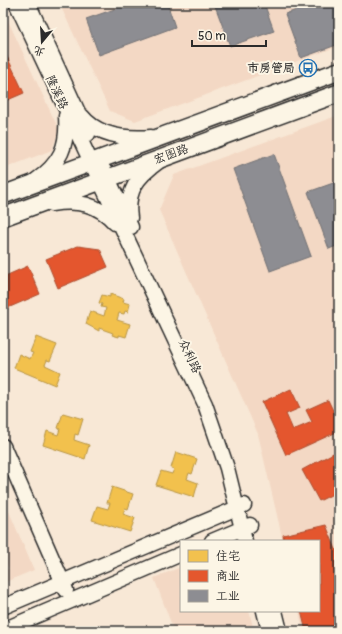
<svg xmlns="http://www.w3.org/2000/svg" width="342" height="634" viewBox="0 0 342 634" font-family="Pangolin,'LXGW WenKai TC',sans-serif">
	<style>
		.built { fill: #f3d8c4 }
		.homes { fill: #f2c14e; stroke: #b69444 }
		.shops { fill: #e4572e; stroke: #ac4a2d }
		.industry { fill: #8d8d92; stroke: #707073 }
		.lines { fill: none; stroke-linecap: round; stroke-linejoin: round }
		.minor-casing { stroke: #2b2b2b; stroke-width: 17 }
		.major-casing { stroke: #2b2b2b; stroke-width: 20 }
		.minor { stroke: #fcf5e5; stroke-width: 14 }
		.major { stroke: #fcf5e5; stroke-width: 17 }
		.labels { text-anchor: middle; stroke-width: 4; stroke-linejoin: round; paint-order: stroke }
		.poi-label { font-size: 12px; font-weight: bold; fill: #2b2b2b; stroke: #fcf5e5; text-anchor: end }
		.street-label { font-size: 12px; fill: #2b2b2b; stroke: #fcf5e5 }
	</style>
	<rect width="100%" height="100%" fill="#f8e8d6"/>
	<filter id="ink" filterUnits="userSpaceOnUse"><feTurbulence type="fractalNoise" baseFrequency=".025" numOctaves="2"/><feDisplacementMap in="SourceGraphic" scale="8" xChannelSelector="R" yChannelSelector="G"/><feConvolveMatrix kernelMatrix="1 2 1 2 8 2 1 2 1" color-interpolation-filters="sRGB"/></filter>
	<g filter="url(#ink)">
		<path class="built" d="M59,3H339V46L135,121L110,111Z
			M3,10L59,130L52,150L3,169Z
			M339,115V631H303L299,611H319V541H283L258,434L159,210L174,175Z
			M5,502L34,570L3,583V571L9,569L3,555V503Z
			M181,567V611H249L254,631H174L154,578Z"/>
		<path class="homes" d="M110,294L124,299L123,302L130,304L128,312L125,311L124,314L119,313L117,320L130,324L126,337L119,335V337L112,335L113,333L99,328V331L86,324L90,311L104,316L106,308L101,307L102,304L99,303L102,295L110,297Z
			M36,337L57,345L50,361L47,360L45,365L60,372L55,385L14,368L19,354L30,359L33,353L30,352Z
			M63,413L83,419L78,435L75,434L74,440L89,445L85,459L43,445L47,431L58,435L60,429L58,428Z
			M176,452L197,459L192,474L189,473L187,479L198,483L194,497L156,485L161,471L172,474L174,469L171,468Z
			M112,487L133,494L128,509L125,508L123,514L135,518L130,532L92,520L97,506L108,509L110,503H107Z"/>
		<path class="shops" d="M3,48L24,93L3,102Z
			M78,246L100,249L108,267L58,288L46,259Z
			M28,266L40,294L3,310V277Z
			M291,389L300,408L286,414L293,430L312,422L306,410L328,400L339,423V431L286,455L262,402Z
			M339,450V491L319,501L302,470Z
			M326,525L339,557V631H306L301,611H319V541H284L283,535Z"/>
		<path class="industry" d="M132,3H167L175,27L99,55L86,19Z
			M214,3H264L274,31L230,46Z
			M317,3H339V44L301,58L285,14Z
			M274,154L311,256L270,271L233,169Z
			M339,181V245L329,249L308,192Z"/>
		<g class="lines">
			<defs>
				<path id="minor" d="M16,3L205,404L227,468L245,541
					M28,3L88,134
					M82,116C98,136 126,139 151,137
					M104,170L131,227
					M35,181C61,163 68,146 66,116
					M51,204C77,200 97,203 115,223
					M130,218C126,191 137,177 158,162
					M3,446L66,590
					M212,541L250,525
					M3,607L244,505
					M264,611L269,631
					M275,611L280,631
					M3,630L181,554"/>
				<path id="major" d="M3,195L339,71
					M3,217L339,93"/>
			</defs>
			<use href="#minor" class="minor-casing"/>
			<use href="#major" class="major-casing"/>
			<use href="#minor" class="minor"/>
			<use href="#major" class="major"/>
		</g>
	</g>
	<defs>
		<symbol id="bus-ring" viewBox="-11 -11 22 22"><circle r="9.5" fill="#fcf5e5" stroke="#1f6fb2" stroke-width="1.5"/><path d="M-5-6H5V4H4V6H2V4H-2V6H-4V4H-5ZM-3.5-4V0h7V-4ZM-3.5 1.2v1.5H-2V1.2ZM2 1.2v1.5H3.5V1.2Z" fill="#1f6fb2"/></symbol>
	</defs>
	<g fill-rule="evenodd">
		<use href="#bus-ring" x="298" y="58" width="20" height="20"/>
	</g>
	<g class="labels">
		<g class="poi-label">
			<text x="295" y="72">市房管局</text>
		</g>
		<g class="street-label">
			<text transform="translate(57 92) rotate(65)" y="4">隆溪路</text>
			<text transform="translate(171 154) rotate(-20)" y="4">宏图路</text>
			<text transform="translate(190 356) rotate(65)" y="4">众利路</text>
		</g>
	</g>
	<rect width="342" height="634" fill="none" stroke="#fcf5e5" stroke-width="16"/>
	<rect x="8" y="8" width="326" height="618" fill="none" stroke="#2b2b2b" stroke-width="1.5" filter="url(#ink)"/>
	<rect x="180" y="540" width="140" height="72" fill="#fcf5e5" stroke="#a8a49b"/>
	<rect x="188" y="550" width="20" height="12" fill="#f2c14e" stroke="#a8a49b"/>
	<text x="216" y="560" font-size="12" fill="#2b2b2b">住宅</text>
	<rect x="188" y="570" width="20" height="12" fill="#e4572e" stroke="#a8a49b"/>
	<text x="216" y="580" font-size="12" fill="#2b2b2b">商业</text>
	<rect x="188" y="590" width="20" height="12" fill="#8d8d92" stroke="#a8a49b"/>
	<text x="216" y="600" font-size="12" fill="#2b2b2b">工业</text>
	<g transform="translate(42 42) rotate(198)" stroke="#fcf5e5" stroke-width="3" paint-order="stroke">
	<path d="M0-3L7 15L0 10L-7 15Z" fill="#2b2b2b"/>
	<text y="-6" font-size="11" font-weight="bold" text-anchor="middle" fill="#2b2b2b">北</text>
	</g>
	<path d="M192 40v6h74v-6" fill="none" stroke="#2b2b2b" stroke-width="2"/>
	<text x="198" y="40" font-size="12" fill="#2b2b2b" stroke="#fcf5e5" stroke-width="3" paint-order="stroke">50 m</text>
</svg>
